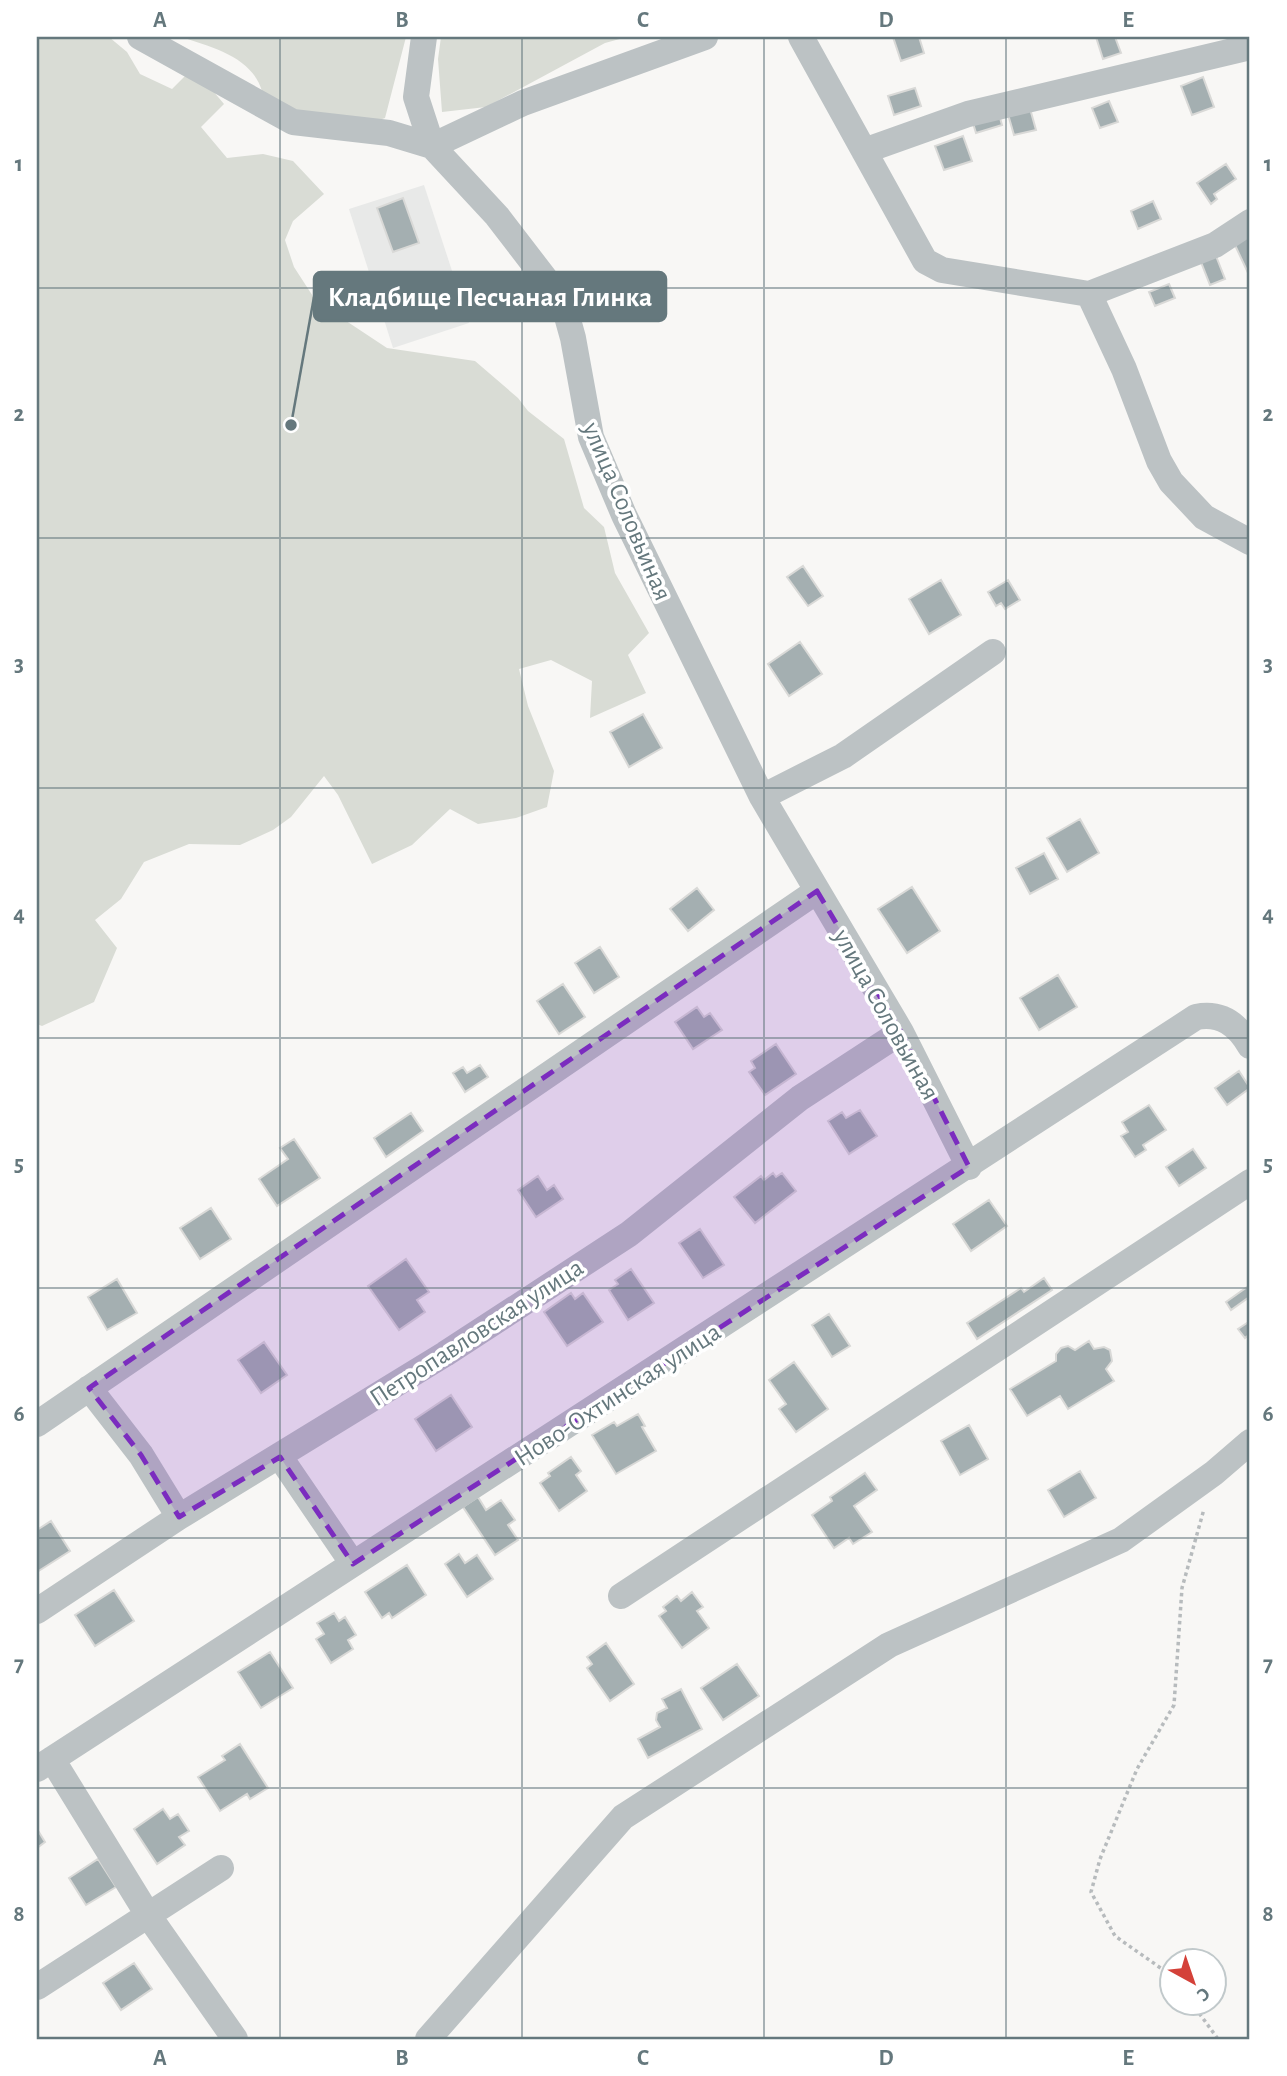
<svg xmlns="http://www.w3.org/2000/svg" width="1287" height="2076" viewBox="0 0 1287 2076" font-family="'Alegreya Sans',sans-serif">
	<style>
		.built { fill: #e8e9e8 }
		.green { fill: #d9dcd5 }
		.building { fill: #a4afb1; stroke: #d9d9d7; stroke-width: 2 }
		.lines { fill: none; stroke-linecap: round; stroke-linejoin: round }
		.path { stroke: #b7bbbd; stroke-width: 3.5; stroke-dasharray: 3.5 3.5; stroke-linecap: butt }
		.minor { stroke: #bcc2c4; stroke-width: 26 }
		.marked { fill: #7b2cbf; fill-opacity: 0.2; stroke: #7b2cbf; stroke-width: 5; stroke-dasharray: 14 9; stroke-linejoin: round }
		.grid { fill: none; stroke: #65787d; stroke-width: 2; stroke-opacity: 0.55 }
		.labels { text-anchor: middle; stroke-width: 7; stroke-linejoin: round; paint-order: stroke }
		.street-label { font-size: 26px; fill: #65787d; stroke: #fff }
		.leader { fill: none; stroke: #65787d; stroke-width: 2.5 }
		.callout-dot { fill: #65787d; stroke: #fff; stroke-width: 2.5 }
		.callout { fill: #65787d; stroke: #65787d; stroke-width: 2.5 }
		.callout-label { font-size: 28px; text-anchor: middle; font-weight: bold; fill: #fff }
		.neatline { fill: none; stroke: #65787d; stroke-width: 2.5 }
		.grid-label { font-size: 23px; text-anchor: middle; font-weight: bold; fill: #65787d }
	</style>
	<rect width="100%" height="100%" fill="#f8f7f5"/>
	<path class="built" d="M424,185L469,323L393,348L349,209Z"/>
	<path class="green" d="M37,37H109L127,52L140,74L172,89L185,76L208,85L224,104L201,127L227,158L263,154L293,161L324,194L293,221L285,240L294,267L316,301L387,348L475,361L518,398L528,411L564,439L584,508L604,527L615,573L649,633L628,655L646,693L590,718L592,681L551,660L519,669L528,706L554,771L547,807L516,818L478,824L450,809L412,845L372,864L338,795L324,776L291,817L273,830L240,845L189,844L144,862L121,899L95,920L117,948L94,1002L42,1026L37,1024Z
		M181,37H406L385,118L366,125L303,117L262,91C252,57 212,47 181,37Z
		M441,37H627L605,43L486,107L442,112L438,59Z"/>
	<path class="building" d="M893,37H919L924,53L901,61Z
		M1096,37H1115L1121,53L1103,59Z
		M1203,77L1214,107L1192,115L1181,86Z
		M915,88L921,106L894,115L888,96Z
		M1109,101L1118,122L1100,128L1092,108Z
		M1029,105L1036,130L1014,135L1007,111Z
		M998,111L1002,125L976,133L972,120Z
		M963,136L972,161L944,170L935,146Z
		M1226,164L1236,179L1214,194L1217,199L1211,204L1197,183Z
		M403,198L419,243L393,252L377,208Z
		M1153,201L1161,219L1138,229L1131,211Z
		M1250,236V277L1234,243Z
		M1216,256L1225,279L1210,285L1201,262Z
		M1169,284L1175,298L1155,306L1149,292Z
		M803,566L823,596L808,606L787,577Z
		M941,580L961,615L929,634L909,599Z
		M1008,580L1020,600L1005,609L1001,603L996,606L988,592Z
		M800,642L822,674L789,696L768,664Z
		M643,714L662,748L629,767L610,732Z
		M1080,819L1099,853L1067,872L1047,838Z
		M1044,853L1058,879L1030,894L1016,868Z
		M912,887L940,931L907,953L878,909Z
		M697,888L714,910L688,931L670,909Z
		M600,947L619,977L594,993L575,963Z
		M1058,975L1077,1007L1039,1030L1020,998Z
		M563,984L585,1017L559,1034L537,1001Z
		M697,1007L704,1017L710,1013L722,1030L693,1049L675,1022Z
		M776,1044L796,1074L765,1095L749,1072L755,1068L751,1061Z
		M480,1065L488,1077L465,1092L453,1073L463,1067L467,1073Z
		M1239,1071L1250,1088L1227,1105L1215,1088Z
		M1149,1105L1166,1130L1143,1145L1146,1150L1135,1157L1121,1136L1128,1132L1122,1122Z
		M860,1110L877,1136L849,1154L828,1121L842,1112L846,1118Z
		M411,1113L423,1131L386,1157L374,1138Z
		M294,1139L320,1178L277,1206L259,1179L288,1159L280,1148Z
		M1193,1149L1206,1168L1179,1186L1166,1167Z
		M773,1173L776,1177L782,1173L796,1191L755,1223L734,1197L761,1176L764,1180Z
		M538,1176L547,1190L554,1185L563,1199L536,1217L518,1190Z
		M989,1200L1007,1226L971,1251L953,1224Z
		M211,1208L231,1239L200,1259L180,1228Z
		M700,1229L724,1265L703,1278L679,1243Z
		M406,1259L429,1292L417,1300L425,1312L399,1330L368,1286Z
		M631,1269L654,1303L628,1320L609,1290L618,1284L615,1280Z
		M1044,1278L1052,1290L977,1339L967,1323L1021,1288L1024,1292Z
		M117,1279L137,1313L107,1330L88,1297Z
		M1250,1285V1301L1248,1298L1231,1310L1226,1302Z
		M571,1293L575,1299L583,1293L603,1322L567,1346L544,1312Z
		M829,1314L850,1346L832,1357L812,1325Z
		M1250,1321V1334L1245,1338L1238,1329Z
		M1089,1341L1094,1349L1104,1347L1110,1350L1112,1361L1106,1369L1114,1381L1068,1409L1060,1396L1027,1416L1010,1389L1056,1361V1354L1061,1348L1068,1346L1075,1350Z
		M264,1342L287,1375L261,1393L238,1360Z
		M794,1362L828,1409L796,1432L779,1409L786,1404L769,1380Z
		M451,1395L472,1427L436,1451L415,1419Z
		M638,1414L645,1426L642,1427L656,1451L616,1474L592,1435L614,1422L617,1426Z
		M969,1425L988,1459L960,1475L941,1441Z
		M571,1457L581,1471L576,1475L587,1491L559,1511L540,1483L550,1476L548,1473Z
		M1080,1471L1096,1498L1064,1517L1048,1490Z
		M865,1473L877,1490L854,1506L872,1532L853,1544L849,1538L834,1548L812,1515L832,1501L830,1497Z
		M478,1497L486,1510L501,1500L515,1520L508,1525L518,1540L495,1555L463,1507Z
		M51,1521L70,1551L37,1572V1530Z
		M459,1554L465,1563L477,1555L493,1579L467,1597L445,1564Z
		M407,1565L426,1595L392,1618L389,1613L382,1618L365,1592Z
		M114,1590L134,1621L95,1646L75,1615Z
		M692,1592L703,1607L697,1611L709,1628L682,1648L659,1616L666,1611L663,1607L677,1596L681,1601Z
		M334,1613L339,1621L345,1617L356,1635L348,1640L353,1649L331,1663L316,1639L324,1634L317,1623Z
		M606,1643L634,1684L610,1701L587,1668L592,1664L587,1657Z
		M270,1652L293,1688L261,1708L238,1672Z
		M737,1664L759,1696L723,1720L701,1688Z
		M681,1689L702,1729L648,1758L638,1739L660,1727L656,1720L657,1713L667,1708L662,1699Z
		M240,1744L268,1788L250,1799L247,1794L220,1811L198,1777L225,1760L222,1756Z
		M163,1809L170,1819L178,1814L189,1831L179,1837L185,1845L157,1864L134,1829Z
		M37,1829L45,1842L37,1848Z
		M98,1859L116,1887L86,1905L69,1878Z
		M134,1963L152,1989L121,2010L103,1983Z"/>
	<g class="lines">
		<path class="path" d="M1172,1976L1115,1936L1091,1892L1100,1859L1137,1769L1174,1705L1182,1588L1204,1509
			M1191,2002L1218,2039"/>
		<path class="minor" d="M140,37L293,122L389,133L432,146L497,216L563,302L573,338L591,437L624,515L762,797L901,1032L969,1167
			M424,37L416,97L432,146
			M801,37L925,261L942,270L1089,294L1215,245L1250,222
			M432,146L523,103L705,37
			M864,151L968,114L1250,47
			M1089,294L1124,369L1159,461L1171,482L1204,517L1250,542
			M762,797L843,756L993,652
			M89,1388L141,1455L179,1517
			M37,1424L817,891
			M280,1457L353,1564
			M621,1596L1250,1182
			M37,1611L179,1517L445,1354L629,1234L800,1098L901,1032
			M52,1759L148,1915L235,2039
			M37,1769L1196,1017C1221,1012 1238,1025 1250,1046
			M37,1987L221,1868
			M428,2039L623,1817L889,1645L1121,1540L1214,1473L1250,1442"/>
	</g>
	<path class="marked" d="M817,891L901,1032L969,1167L353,1564L280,1457L179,1517L141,1455L89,1388Z"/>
	<path class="grid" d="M280,37V2039M522,37V2039M764,37V2039M1006,37V2039M37,288H1250M37,538H1250M37,788H1250M37,1038H1250M37,1288H1250M37,1538H1250M37,1788H1250"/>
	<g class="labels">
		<g class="street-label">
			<text transform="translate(628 511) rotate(67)" y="9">улица Соловьиная</text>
			<text transform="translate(887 1014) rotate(61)" y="9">улица Соловьиная</text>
			<text transform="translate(476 1332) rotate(-33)" y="9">Петропавловская улица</text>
			<text transform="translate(617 1394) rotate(-33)" y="9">Ново-Охтинская улица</text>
		</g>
	</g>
	<path class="leader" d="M291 425L314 297"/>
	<circle class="callout-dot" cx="291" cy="425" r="7"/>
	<rect class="callout" x="314" y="272" width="352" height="49" rx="7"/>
	<g class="callout-label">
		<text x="490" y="306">Кладбище Песчаная Глинка</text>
	</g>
	<rect width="1287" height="2076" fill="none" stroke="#ffffff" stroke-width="77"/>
	<g transform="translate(1193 1982) rotate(140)"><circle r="33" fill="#ffffff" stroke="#c1c9cb" stroke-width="2"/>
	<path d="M0-5L12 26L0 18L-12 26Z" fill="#d44139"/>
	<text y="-10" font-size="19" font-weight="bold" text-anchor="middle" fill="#65787d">С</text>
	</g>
	<rect x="38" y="38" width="1210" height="2000" class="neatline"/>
	<g class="grid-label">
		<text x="160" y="27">A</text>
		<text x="402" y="27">B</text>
		<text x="643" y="27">C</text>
		<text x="886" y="27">D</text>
		<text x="1128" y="27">E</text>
		<text x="19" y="171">1</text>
		<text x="1268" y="171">1</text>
		<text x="19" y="421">2</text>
		<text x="1268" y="421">2</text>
		<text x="19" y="671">3</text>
		<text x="1268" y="671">3</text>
		<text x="19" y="921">4</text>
		<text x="1268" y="921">4</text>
		<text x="19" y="1171">5</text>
		<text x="1268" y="1171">5</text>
		<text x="19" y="1421">6</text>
		<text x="1268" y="1421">6</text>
		<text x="19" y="1671">7</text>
		<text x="1268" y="1671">7</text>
		<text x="19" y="1921">8</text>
		<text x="1268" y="1921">8</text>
		<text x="160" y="2065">A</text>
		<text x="402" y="2065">B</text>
		<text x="643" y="2065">C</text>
		<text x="886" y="2065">D</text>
		<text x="1128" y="2065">E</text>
	</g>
</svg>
